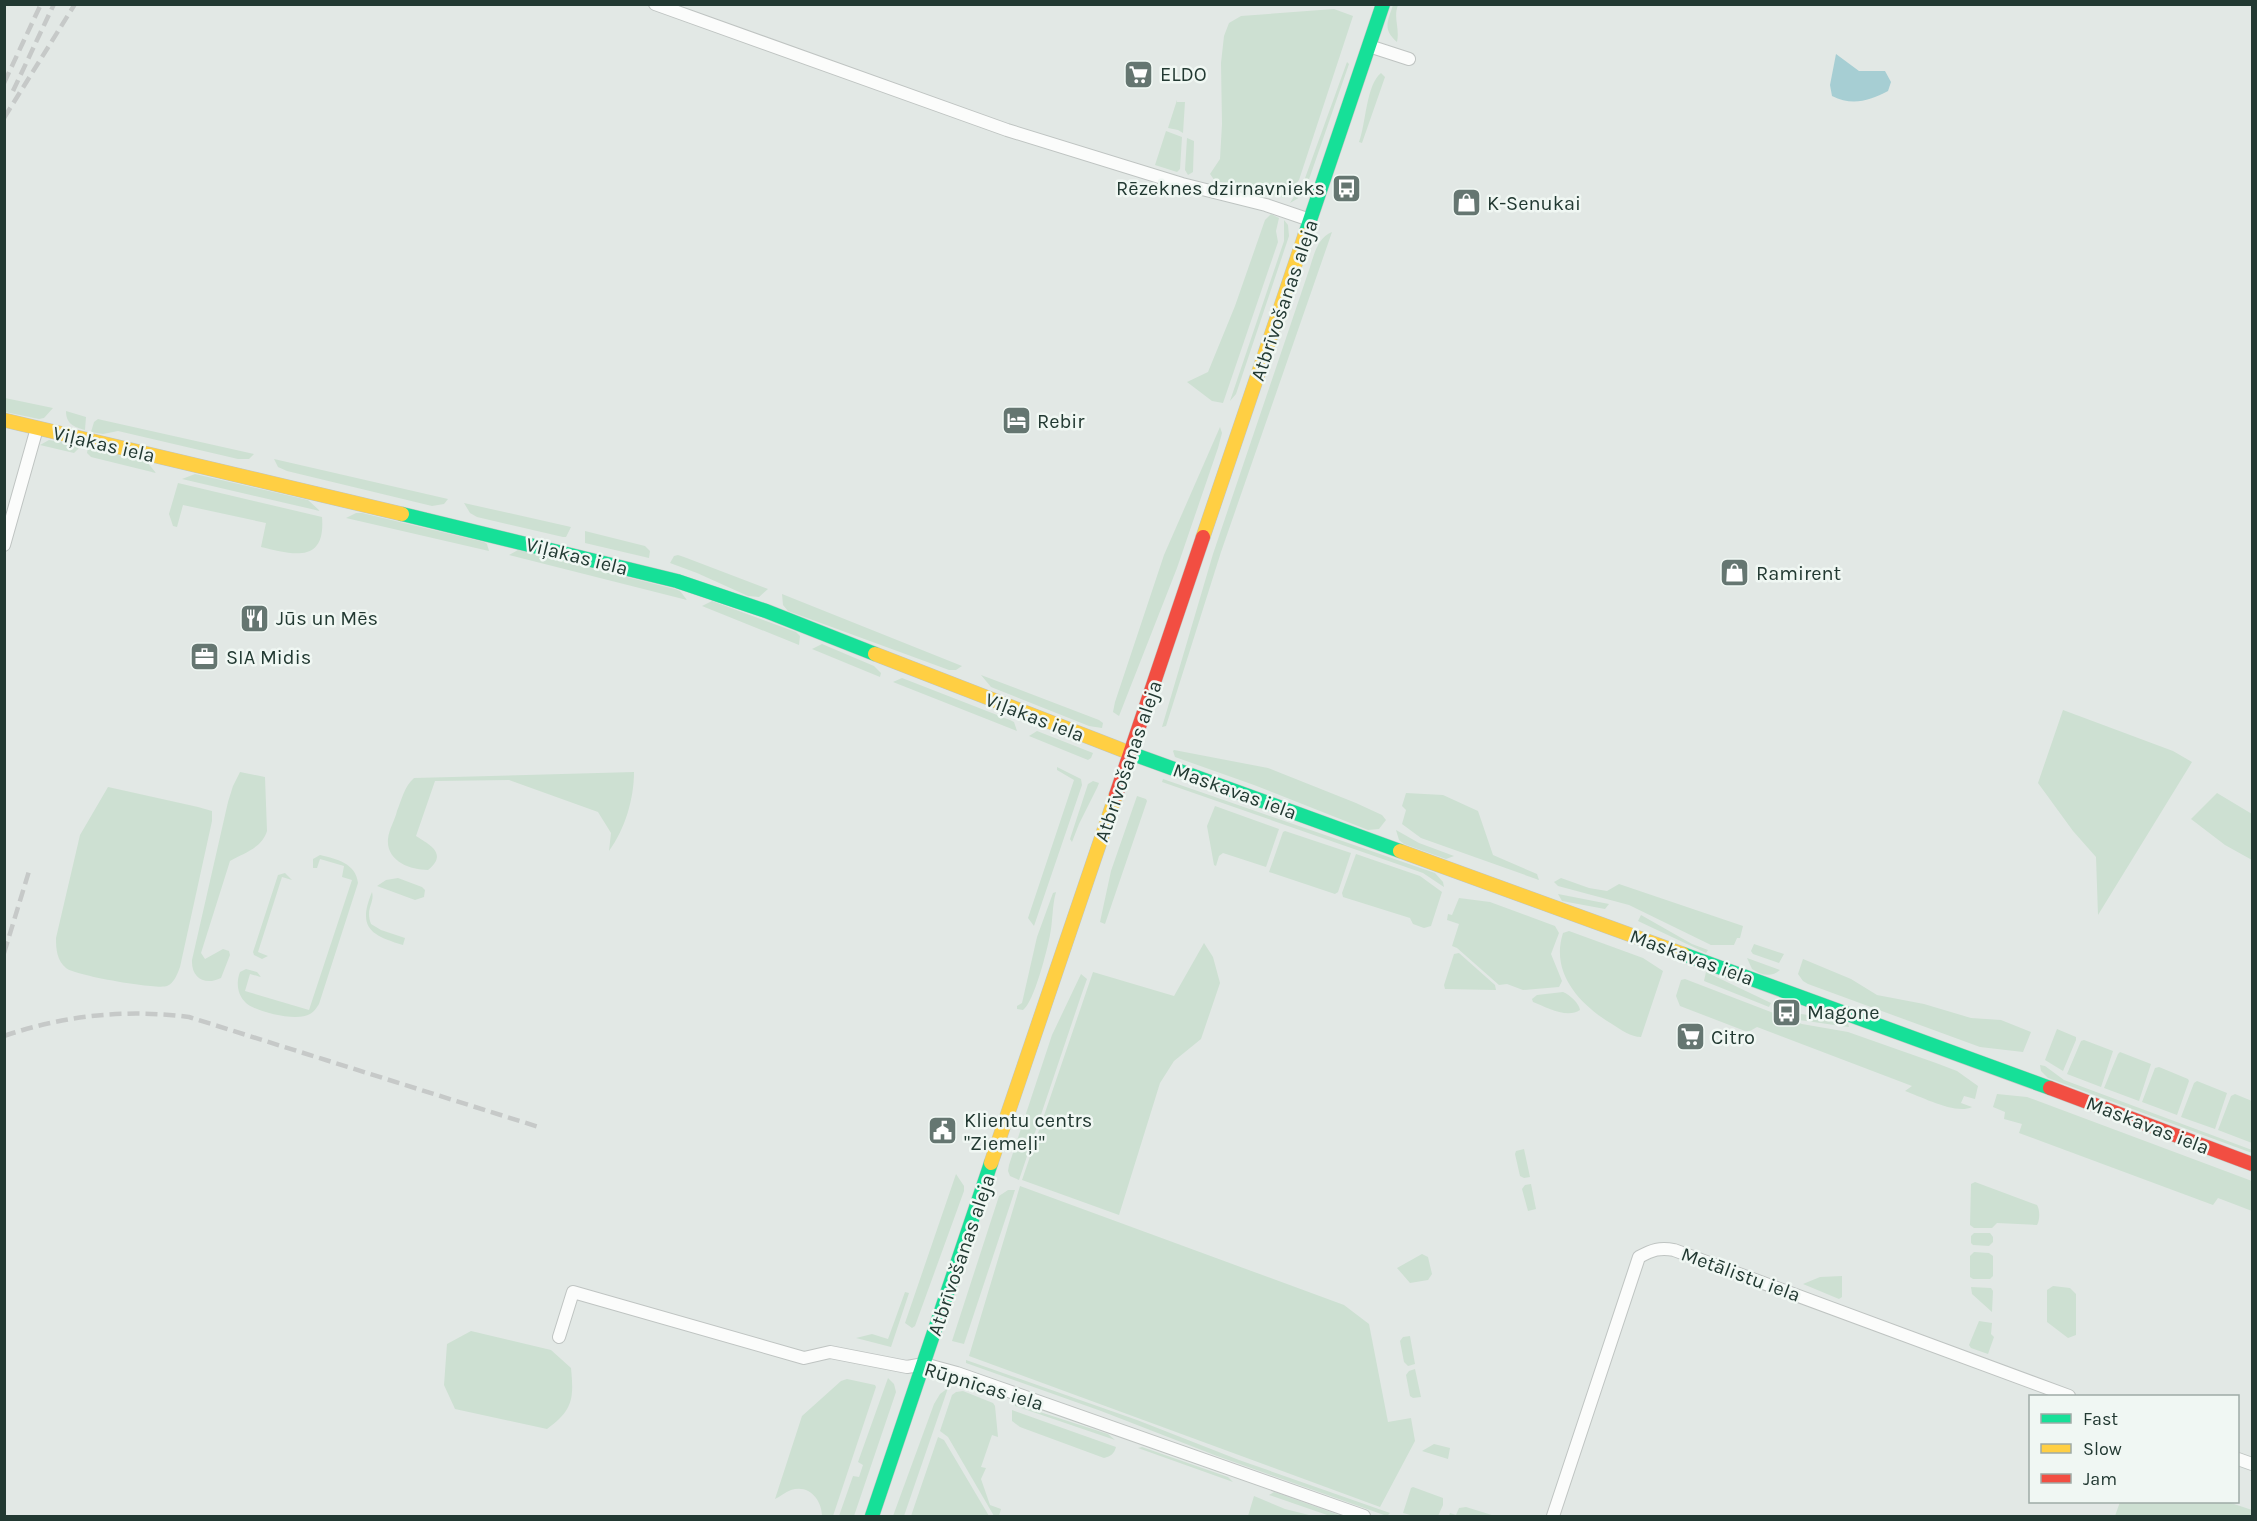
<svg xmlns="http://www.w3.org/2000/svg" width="2257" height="1521" viewBox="0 0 2257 1521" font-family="Karla,sans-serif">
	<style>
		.green { fill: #cde0d2 }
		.water { fill: #a6ced3 }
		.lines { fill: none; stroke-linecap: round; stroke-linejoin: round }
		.street-casing { stroke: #bfc4c2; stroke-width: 14 }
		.fast-casing { stroke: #bfc5c2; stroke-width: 15 }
		.slow-casing { stroke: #bfc5c2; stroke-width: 15 }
		.jam-casing { stroke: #bfc5c2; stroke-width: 15 }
		.street { stroke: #fbfcfb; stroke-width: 12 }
		.fast { stroke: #16e098; stroke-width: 14 }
		.slow { stroke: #ffcf43; stroke-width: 14 }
		.jam { stroke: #f24e42; stroke-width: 14 }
		.rail { stroke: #c6c9c8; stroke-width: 4.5; stroke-dasharray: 12 6; stroke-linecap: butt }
		.labels { text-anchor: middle; stroke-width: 5; stroke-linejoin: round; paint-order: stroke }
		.poi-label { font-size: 20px; fill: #223932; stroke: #f0f7f3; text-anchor: start }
		.street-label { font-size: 20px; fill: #223932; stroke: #f0f7f3 }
	</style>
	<rect width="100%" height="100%" fill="#e2e8e5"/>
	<path class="green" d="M1393,5H1398C1393,18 1400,28 1397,42C1382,29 1388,21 1393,5Z
		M1334,9L1353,16L1299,180C1294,187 1288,190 1285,198L1215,181L1210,174L1220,159L1222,124L1221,63L1224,36L1229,23L1241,16Z
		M1347,62L1349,64L1306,188L1302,196L1290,203L1304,181Z
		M1381,73L1385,77L1362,143L1359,142C1366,124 1366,85 1381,73Z
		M1177,100V102H1185L1183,133L1178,130L1168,128Z
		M1166,131L1182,137L1180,169L1177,172L1155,165Z
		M1187,138L1194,141L1193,172L1188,175L1185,170Z
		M1271,214L1279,218L1276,231L1278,242L1223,403L1212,401L1187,382L1208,372L1235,306L1265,220Z
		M1284,220L1288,225L1289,236L1236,394L1230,401L1284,241Z
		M1332,232L1221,552L1166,726L1162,727L1213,554L1309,270C1314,255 1317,238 1332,232Z
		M5,398L53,408L44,418L39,419L5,412Z
		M66,411L86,417L85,430C74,427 66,424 66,411Z
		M98,419L102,420L254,454L249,459H238L118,431L103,434L91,432L94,422Z
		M1220,427L1222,433L1218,448L1177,568L1119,716L1113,712L1115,702L1164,555Z
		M49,440L81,446L74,453L40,445Z
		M88,448L147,462L156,473L91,457L87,453Z
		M274,459L448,499L444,504L432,506L287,471L278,467Z
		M195,474L308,500L320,511L182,479Z
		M178,483L322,517C326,565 291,554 261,547L266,523L183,505L177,527L173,526L169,514Z
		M464,503L571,527L566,537H563L477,517L470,513Z
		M356,513H362L484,542L487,544L489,551L346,518Z
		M585,531L645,546L650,551L649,558L585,543Z
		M518,550L675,589L680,591L687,600L509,555Z
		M678,555L684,557L768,589L759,597L748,596L697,573L670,563L674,556Z
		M782,594L962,666L956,670H949L788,611L783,605Z
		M712,601L796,632L800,636L799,645L702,606Z
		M822,644L874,666L881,673L880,677L812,649Z
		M981,675L1099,720L1103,723L1102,728L1089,726L991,687Z
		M902,678L1010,720L1014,722L1017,731L893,682Z
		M2063,710L2173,751L2192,762L2098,915L2096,857L2073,831L2038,783Z
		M1037,731L1093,753L1091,758L1088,760L1029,736Z
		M1174,750L1268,768L1356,803L1382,815L1386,820L1379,829L1368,830L1363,828L1254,785L1175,757L1173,751Z
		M1057,767L1081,779L1082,785L1034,926L1028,918L1074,780L1057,770Z
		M240,772L265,777L267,831C262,848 244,853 230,861L201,953L205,959L223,949L229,951L230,955L221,978C205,986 191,978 192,960L228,802L233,786Z
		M634,772C634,799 625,829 609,851L611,833L598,812L509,780L435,781L416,836C428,844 449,853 428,870C410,870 386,861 388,839C389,829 395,820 397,811C402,799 404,787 414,778Z
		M1163,779L1435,873L1443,882L1444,887L1423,873L1162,782Z
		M1093,781L1099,783L1097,788L1079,824L1072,842L1070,839L1088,784Z
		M108,787L198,807L212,811V821L180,967C177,975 174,983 167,986C157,990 73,975 66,968C57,960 56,950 56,938L80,835Z
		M1406,793L1443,795L1478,811L1493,855L1537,874L1539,880L1421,838L1402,824L1406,810L1402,806Z
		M2217,793L2252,814V860L2225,845L2191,819Z
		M1137,796L1146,799L1147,801L1105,924L1100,922L1111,871Z
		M1215,806L1279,829L1266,867L1223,853L1219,856L1216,866L1214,865L1207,826Z
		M1396,830L1419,843L1454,856L1446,859L1404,844L1399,840Z
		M1285,831L1351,853L1338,892L1335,894L1269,872L1283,832Z
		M1356,854L1420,876L1442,892L1431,926L1424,928L1413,924L1410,918L1343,897L1342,893Z
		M320,855C336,859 356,863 358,883L319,1004C317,1007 314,1012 310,1014C297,1022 256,1012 246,1003C237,995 236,982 240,972L246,969L257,972L261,977L250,974L245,991L309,1010L352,880L342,877L344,866L320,859L317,868H313V859Z
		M285,873L292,880L282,877L258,952L268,956L262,959L254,955L253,952L278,875Z
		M398,878L422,887L425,890L424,897L415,900L377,886L386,880Z
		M1561,878L1589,888L1607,891L1619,884L1743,926L1740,938H1737L1734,945H1711L1629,905L1558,886L1554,882Z
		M372,892C375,903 365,908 371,924L381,930L405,938L403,945C371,935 357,928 372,892Z
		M1056,892C1052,906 1053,920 1050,935C1047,951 1034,1002 1023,1010L1017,1009V1006L1022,1003L1037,937L1053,893Z
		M1558,894L1609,904L1605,909L1562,901Z
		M1459,898L1490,902L1555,926L1559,933L1551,954L1562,981L1559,987L1523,990L1507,984L1499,985L1457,948L1452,946L1459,924L1447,920L1448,914L1452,915Z
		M1641,915L1692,944L1708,950L1706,953L1638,921Z
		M1569,931L1643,958L1663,971L1641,1037C1631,1037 1621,1030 1612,1024C1580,1005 1550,973 1563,933Z
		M1204,943L1213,957L1220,983L1201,1039L1174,1061L1160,1083L1119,1215L1022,1180L1093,972L1174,996Z
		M1754,944L1784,954L1779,963L1753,954L1751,951Z
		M1459,953L1495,985L1496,990L1445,989L1444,985L1454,954Z
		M1747,958L1780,970C1771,978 1761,975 1752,969Z
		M1803,959L1851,979L1877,995L1924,1004L1971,1018L2001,1020L2031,1032L2023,1052L1980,1047L1808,984L1803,981L1798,974Z
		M1706,972L1771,1003L1769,1007L1704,981Z
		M1081,974L1087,979L1081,996L1019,1180L1010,1176L1008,1171L1009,1165L1052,1035Z
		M1685,979L1802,1024L1848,1032L1936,1063L1957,1071L1978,1086L1975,1099L1964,1096L1961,1103L1972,1107C1956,1115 1922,1097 1905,1091L1912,1086L1757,1027L1750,1031H1745L1680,1006L1676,996L1681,980Z
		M1563,992C1570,995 1579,1003 1580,1010C1567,1019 1546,1007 1533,1002L1532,999L1537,995Z
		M1801,1014L1837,1019L1848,1023L1849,1027L1799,1020L1797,1018Z
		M2057,1029L2076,1037V1040L2063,1071L2045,1060Z
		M2084,1040L2113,1051L2101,1087L2067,1074L2081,1041Z
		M2120,1052L2151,1064L2139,1101L2104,1088L2118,1054Z
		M2040,1065L2045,1066L2064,1080L2252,1150V1153L2048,1078L2041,1071Z
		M2159,1067L2188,1079L2189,1081L2177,1115L2142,1102L2155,1068Z
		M2197,1081L2227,1093L2215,1129L2181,1117L2194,1083Z
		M1997,1094L2027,1097L2252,1181V1211L2218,1198L2213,1205L2019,1133L2022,1124L2004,1119L2005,1112L1993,1107Z
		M2235,1094L2252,1101V1143L2218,1130L2231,1096Z
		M1524,1149L1530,1177L1524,1178L1520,1176L1515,1154L1516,1151Z
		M956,1174L964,1186V1191L915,1326L912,1328L905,1323Z
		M1975,1182L2037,1205C2040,1210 2040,1220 2037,1225L1997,1223L1992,1228H1974L1970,1225L1971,1184Z
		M1531,1184L1536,1209L1528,1211L1522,1189L1525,1185Z
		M1020,1186L1344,1305L1369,1324L1388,1422L1411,1418L1415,1441L1380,1507L969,1356Z
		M1008,1190H1015L964,1344L952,1341L999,1196Z
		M1974,1233H1990L1993,1237V1242L1989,1246L1973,1245L1971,1243V1236Z
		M1974,1252L1989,1253L1993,1256V1276L1990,1279H1973L1970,1277V1256Z
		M1422,1254L1428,1257L1432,1274L1428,1280L1410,1283L1397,1268Z
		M1842,1276V1297L1839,1299L1803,1284L1820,1277Z
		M2053,1286L2070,1288L2076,1294V1335L2068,1338L2047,1322V1290Z
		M1971,1287L1991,1288L1993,1291L1992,1312L1972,1294Z
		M905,1292L909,1293L891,1347L856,1338L872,1334L888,1339Z
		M1979,1321L1992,1323L1991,1334L1994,1337L1988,1354L1971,1348L1969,1345Z
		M471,1331L551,1350L571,1368C574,1399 573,1410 547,1429L455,1409L444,1385L447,1344Z
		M1410,1336L1415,1364L1408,1366L1404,1362L1400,1341L1403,1337Z
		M966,1360L1137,1420L1239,1460L1390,1513L1387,1516L1384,1515L1217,1456L1101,1411L966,1363Z
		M1415,1369L1421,1397L1413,1398L1410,1396L1406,1375L1409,1371Z
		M888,1378L894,1384L896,1392L854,1516H839L853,1476L859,1477L863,1465L858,1462Z
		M847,1379L875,1385L876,1387L833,1516H822C822,1500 809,1484 791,1490C785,1492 780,1497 775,1499L802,1416L841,1381Z
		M948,1388L904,1516H893L934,1404L940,1394Z
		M963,1391L993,1403L995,1406L998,1437L992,1435L981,1467L986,1468L981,1479L990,1505L1001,1509L999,1516H994L948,1437L940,1431L952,1395L956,1392Z
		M1015,1404L1108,1434L1115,1440L1015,1406Z
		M1012,1410L1116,1447C1114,1454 1111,1456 1104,1458L1020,1427L1012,1421Z
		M938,1437L944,1440L989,1516H911Z
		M1434,1444L1450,1448L1448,1459L1422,1451Z
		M1142,1447L1228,1477L1233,1482L1138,1448Z
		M1413,1487L1443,1498V1505L1438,1516H1414L1403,1513L1411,1488Z
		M1274,1492L1342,1516H1330L1269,1495Z
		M1254,1496L1285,1509L1313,1516H1248Z
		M2120,1502H2228L2252,1510V1516H2115Z
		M1466,1507L1495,1516H1449L1450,1513L1456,1515L1459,1508Z"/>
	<path class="water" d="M1836,54L1859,71H1885L1891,82L1888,91C1869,101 1852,106 1832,96L1830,85Z"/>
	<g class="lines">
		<defs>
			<path id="street" d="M655,4L1007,130L1182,184L1266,205L1310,220
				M1369,46L1409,59
				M4,545L37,428
				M559,1337L573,1292L804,1358L830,1352L907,1367L924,1364L957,1373L1364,1516
				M2238,1459L2252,1464
				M1553,1516L1639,1257C1652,1250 1660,1247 1674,1250L2069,1396"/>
			<path id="fast" d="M1305,235L1383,4
				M402,514L677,581L766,611L875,654
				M1130,753L1400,851
				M1683,954L2050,1088
				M872,1516L991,1163"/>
			<path id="slow" d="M4,420L402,514
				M1203,537L1305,235
				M875,654L1130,753
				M1400,851L1683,954
				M991,1163L1116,795"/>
			<path id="jam" d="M1116,795L1203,537
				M2050,1088L2252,1164"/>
		</defs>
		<use href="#street" class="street-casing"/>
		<use href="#fast" class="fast-casing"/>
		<use href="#slow" class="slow-casing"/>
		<use href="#jam" class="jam-casing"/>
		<use href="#street" class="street"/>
		<use href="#fast" class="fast"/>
		<use href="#slow" class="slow"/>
		<use href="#jam" class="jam"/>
		<path class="rail" d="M4,83L41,4
			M13,91L54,4
			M4,118L75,4
			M4,953L30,868
			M4,1036C65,1015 126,1009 189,1017L542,1128"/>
	</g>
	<defs>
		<symbol id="supermarket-square" viewBox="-11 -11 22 22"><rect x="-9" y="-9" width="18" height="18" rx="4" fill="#657671" stroke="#f0f7f3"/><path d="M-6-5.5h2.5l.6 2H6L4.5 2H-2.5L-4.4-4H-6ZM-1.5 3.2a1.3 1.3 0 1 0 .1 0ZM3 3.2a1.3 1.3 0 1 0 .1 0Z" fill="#fff"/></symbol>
		<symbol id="bus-square" viewBox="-11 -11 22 22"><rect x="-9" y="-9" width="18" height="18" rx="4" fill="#657671" stroke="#f0f7f3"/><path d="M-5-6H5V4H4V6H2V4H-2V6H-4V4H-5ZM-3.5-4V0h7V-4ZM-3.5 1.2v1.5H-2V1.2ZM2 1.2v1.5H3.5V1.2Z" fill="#fff"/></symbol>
		<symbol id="shop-square" viewBox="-11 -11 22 22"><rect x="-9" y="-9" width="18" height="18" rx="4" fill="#657671" stroke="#f0f7f3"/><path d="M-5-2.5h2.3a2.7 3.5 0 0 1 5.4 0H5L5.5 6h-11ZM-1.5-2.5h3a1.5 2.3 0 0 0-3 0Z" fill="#fff"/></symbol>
		<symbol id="hotel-square" viewBox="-11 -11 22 22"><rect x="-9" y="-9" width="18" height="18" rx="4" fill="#657671" stroke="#f0f7f3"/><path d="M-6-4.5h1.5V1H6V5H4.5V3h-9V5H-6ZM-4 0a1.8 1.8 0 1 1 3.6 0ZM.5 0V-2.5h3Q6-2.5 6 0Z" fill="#fff"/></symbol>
		<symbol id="restaurant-square" viewBox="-11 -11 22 22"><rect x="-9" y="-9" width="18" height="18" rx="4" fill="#657671" stroke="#f0f7f3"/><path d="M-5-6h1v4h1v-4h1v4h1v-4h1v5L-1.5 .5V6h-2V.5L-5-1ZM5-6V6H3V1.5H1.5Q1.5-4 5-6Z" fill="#fff"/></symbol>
		<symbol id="office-square" viewBox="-11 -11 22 22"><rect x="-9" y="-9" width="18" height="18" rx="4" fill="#657671" stroke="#f0f7f3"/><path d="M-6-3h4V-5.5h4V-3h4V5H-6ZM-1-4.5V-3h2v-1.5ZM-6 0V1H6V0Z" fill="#fff"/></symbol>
		<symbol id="civic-square" viewBox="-11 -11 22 22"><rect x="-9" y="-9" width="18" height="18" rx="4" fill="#657671" stroke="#f0f7f3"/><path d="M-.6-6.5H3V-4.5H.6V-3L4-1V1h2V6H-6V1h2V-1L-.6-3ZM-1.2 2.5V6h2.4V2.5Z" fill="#fff"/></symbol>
	</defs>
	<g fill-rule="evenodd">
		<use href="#supermarket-square" x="1122" y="58" width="33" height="33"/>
		<use href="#bus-square" x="1330" y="172" width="33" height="33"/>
		<use href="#shop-square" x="1450" y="186" width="33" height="33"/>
		<use href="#hotel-square" x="1000" y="404" width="33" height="33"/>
		<use href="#shop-square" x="1718" y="556" width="33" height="33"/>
		<use href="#restaurant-square" x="238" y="602" width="33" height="33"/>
		<use href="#office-square" x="188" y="640" width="33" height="33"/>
		<use href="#bus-square" x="1770" y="996" width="33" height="33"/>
		<use href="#supermarket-square" x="1674" y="1020" width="33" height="33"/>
		<use href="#civic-square" x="926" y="1114" width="33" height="33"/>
	</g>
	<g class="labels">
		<g class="poi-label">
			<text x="1160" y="81">ELDO</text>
			<text x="1325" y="195" text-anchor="end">Rēzeknes dzirnavnieks</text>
			<text x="1487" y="210">K-Senukai</text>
			<text x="1037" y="428">Rebir</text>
			<text x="1756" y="580">Ramirent</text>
			<text x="276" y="625">Jūs un Mēs</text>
			<text x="226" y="664">SIA Midis</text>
			<text x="1807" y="1019">Magone</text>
			<text x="1711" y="1044">Citro</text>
			<text x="964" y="1127">Klientu centrs<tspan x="964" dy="23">"Ziemeļi"</tspan></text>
		</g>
		<g class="street-label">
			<text transform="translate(1284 300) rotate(-71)" y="7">Atbrīvošanas aleja</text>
			<text transform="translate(104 444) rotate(13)" y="7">Viļakas iela</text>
			<text transform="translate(577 556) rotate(14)" y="7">Viļakas iela</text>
			<text transform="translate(1035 717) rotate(21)" y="7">Viļakas iela</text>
			<text transform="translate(1128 761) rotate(-71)" y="7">Atbrīvošanas aleja</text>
			<text transform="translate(1235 791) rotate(20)" y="7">Maskavas iela</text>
			<text transform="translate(1692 957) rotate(20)" y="7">Maskavas iela</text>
			<text transform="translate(2148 1125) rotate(21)" y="7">Maskavas iela</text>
			<text transform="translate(961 1255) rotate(-71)" y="7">Atbrīvošanas aleja</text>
			<text transform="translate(1741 1274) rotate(20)" y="7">Metālistu iela</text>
			<text transform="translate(984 1386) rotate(17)" y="7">Rūpnīcas iela</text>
		</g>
	</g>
	<rect width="2257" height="1521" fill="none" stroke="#223932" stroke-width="12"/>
	<rect x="2029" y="1395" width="210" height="108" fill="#f0f7f3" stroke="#9eaba6" stroke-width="1.5"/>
	<rect x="2041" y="1414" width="30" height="9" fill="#16e098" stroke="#9eaba6" stroke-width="1.5"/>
	<text x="2083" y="1425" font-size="18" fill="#223932">Fast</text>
	<rect x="2041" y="1444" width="30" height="9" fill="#ffcf43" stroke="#9eaba6" stroke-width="1.5"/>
	<text x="2083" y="1455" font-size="18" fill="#223932">Slow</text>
	<rect x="2041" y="1474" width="30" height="9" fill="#f24e42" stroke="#9eaba6" stroke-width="1.5"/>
	<text x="2083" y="1485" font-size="18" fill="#223932">Jam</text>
</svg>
